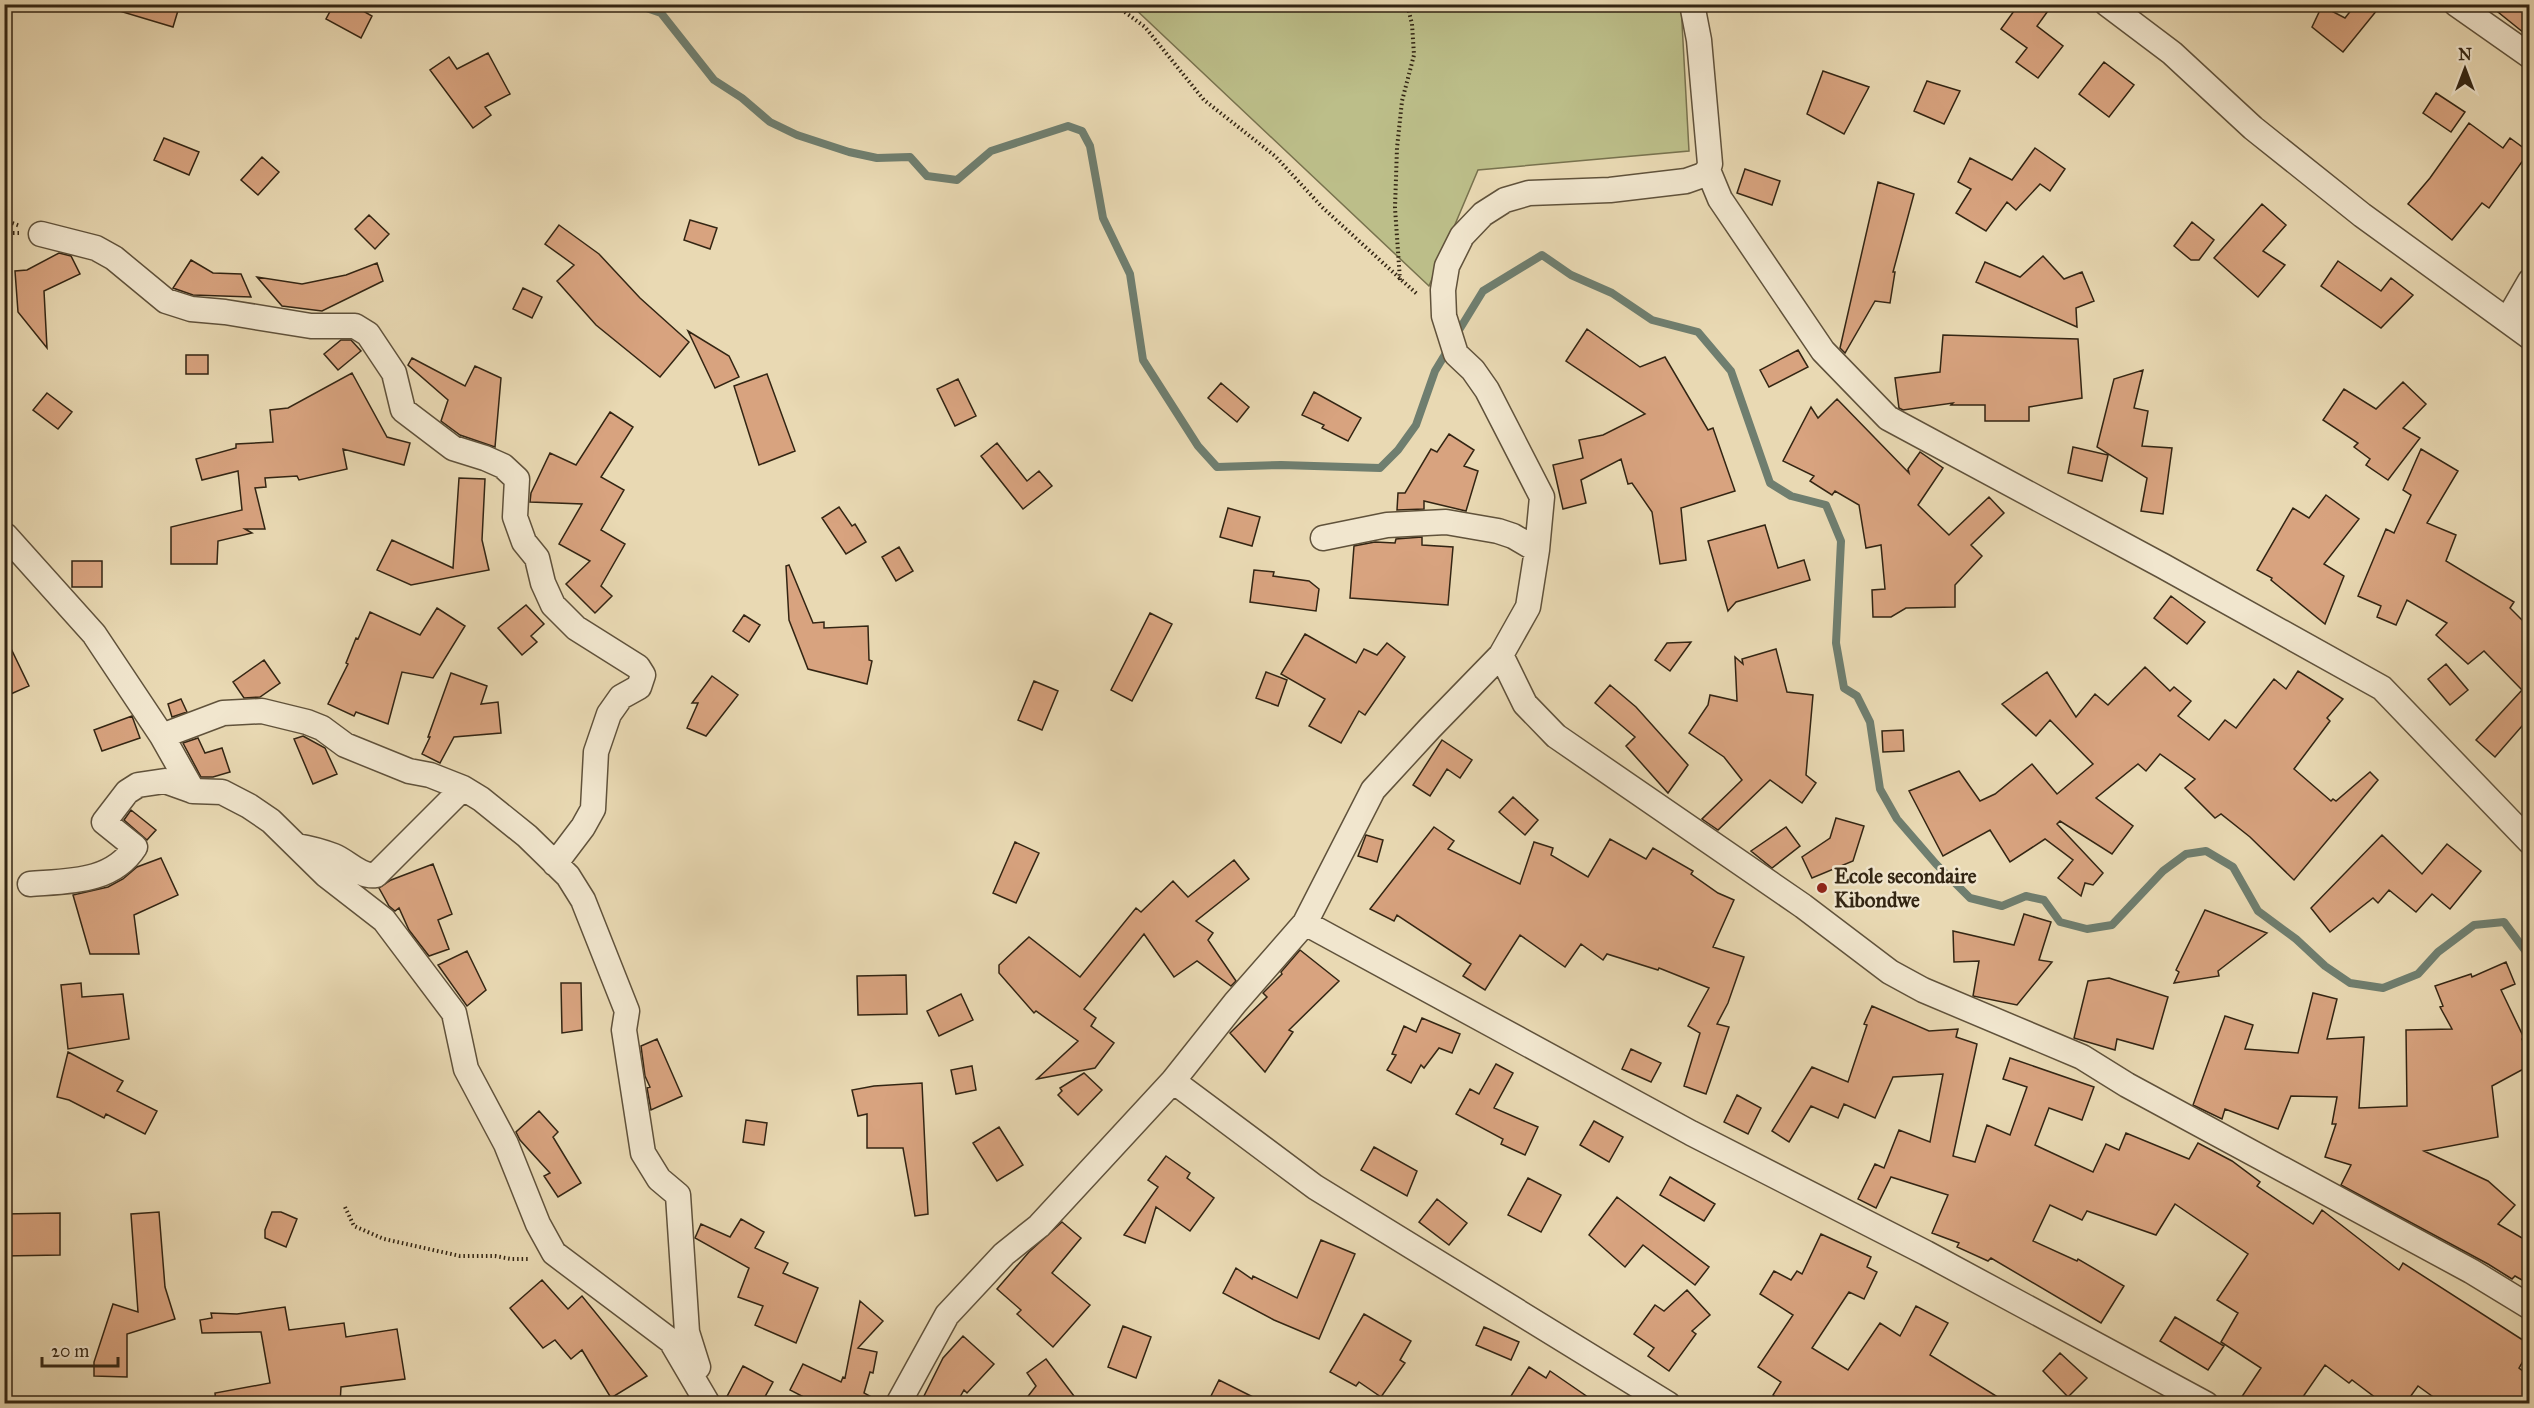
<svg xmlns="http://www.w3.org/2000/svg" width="2534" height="1408" viewBox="0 0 2534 1408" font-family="'IM FELL Great Primer',serif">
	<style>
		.green { fill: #bcbe89; stroke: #78724e; stroke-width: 1.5 }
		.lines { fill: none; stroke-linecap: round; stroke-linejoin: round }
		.stream { stroke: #6f7e6f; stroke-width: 8 }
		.building { fill: #d8a37f; stroke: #332513; stroke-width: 1.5 }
		.street-casing { stroke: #60523b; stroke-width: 27 }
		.path { stroke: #332513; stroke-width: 4; stroke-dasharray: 1.5 3; stroke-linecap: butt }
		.street { stroke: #f1e6ce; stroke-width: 24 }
		.poi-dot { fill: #8f2418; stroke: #f1e6ce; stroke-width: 2 }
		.labels { text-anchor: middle; stroke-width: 5; stroke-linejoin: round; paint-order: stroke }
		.poi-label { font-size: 21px; font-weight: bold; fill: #332513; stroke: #f1e6ce; text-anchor: start }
	</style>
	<rect width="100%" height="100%" fill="#e9d9b3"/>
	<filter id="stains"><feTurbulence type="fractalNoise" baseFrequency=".00333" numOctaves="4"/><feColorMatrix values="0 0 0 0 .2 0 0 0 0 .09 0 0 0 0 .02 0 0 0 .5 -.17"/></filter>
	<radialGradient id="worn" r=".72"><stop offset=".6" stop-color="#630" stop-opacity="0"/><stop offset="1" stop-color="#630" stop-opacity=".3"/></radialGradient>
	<path class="green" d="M1131,5H1681L1689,151L1478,170L1429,286Z"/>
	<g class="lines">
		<path class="stream" d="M635,4L661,13L714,80L742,98L770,122L797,135L849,152L877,158L910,157L927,176L957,180L991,151L1068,126L1082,131L1090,146L1103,218L1130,274L1143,360L1198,446L1217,467L1281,465L1380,468L1398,450L1416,425L1435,371L1449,348
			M1456,335L1483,291L1542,255L1571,275L1612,293L1652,320L1698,332L1731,371L1770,483L1791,496L1826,505L1841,541L1836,643L1844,688L1857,696L1870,722L1880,789L1897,819L1936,864L1970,898L2002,906L2026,896L2044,900L2060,922L2087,929L2112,925L2163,871L2186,854L2206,851L2233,867L2258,911L2296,939L2325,966L2350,983L2383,988L2418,974L2438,952L2474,925L2504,922L2530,957"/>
	</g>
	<path class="building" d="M116,4H180L173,27L116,10Z
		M334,4H351L372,16L361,38L326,19Z
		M2019,4H2053L2037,26L2063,46L2038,78L2016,62L2027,48L2001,29Z
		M2356,4H2382L2343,52L2312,27L2322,6L2345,18Z
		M2488,4H2529V37Z
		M488,53L510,94L485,107L491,115L473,128L430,70L449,57L457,69Z
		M2104,62L2134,85L2109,117L2079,94Z
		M1823,71L1869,87L1844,134L1807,114Z
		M1927,81L1960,91L1944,124L1914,111Z
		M2436,93L2465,112L2451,132L2423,113Z
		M2469,123L2503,148L2510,138L2529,152L2489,208L2482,203L2452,240L2408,204L2430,178Z
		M164,138L199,152L189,175L154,160Z
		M2035,148L2065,169L2050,191L2040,184L2016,210L2007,202L1986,231L1956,213L1971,189L1958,182L1970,158L2012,180Z
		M262,157L279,172L258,195L241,180Z
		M1745,169L1780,181L1772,205L1737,193Z
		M1878,182L1914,194L1893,272H1895L1890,303L1875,301L1845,353L1840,348Z
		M2262,204L2286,225L2263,251L2285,265L2258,297L2214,258Z
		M369,215L389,234L375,249L355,229Z
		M690,220L717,228L710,249L684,240Z
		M2192,222L2214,240L2199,260H2191L2174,246Z
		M559,225L599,254L640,298L689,342L660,377L596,325L557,281L574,265L545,244Z
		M59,253L71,256L80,274L44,291L47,348L18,312L15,271L27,270Z
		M2043,256L2064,279L2082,272L2094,301L2076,308L2077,327L1976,282L1985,262L2020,277Z
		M191,260L213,273L241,274L251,297L193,295L173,288Z
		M2338,261L2381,291L2391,278L2413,295L2381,328L2321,286Z
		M377,263L383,281L322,311L282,306L257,277L302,284L346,275Z
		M523,288L542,297L532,318L513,309Z
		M1587,329L1640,367L1665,357L1708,430L1713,428L1735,491L1681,508L1686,560L1660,564L1652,512L1632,483L1628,484L1621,459L1581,480L1586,503L1563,509L1553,465L1583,458L1579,440L1603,435L1645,414L1566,361Z
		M688,331L729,356L739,377L715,388Z
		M1943,335L2078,339L2082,398L2029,407V421H1985V405H1951L1953,403L1903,410L1899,408L1895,378L1940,372Z
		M341,340H351L361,351L338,370L324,354Z
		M1798,350L1808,367L1769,387L1760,370Z
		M186,355H208V374H186Z
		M412,358L465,386L475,366L501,378L495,447L460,435L441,421L448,400L408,365Z
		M2143,370L2134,408L2148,411L2142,446L2172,448L2163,514L2141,511L2147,478L2097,447L2114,379Z
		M352,373L387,437L410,443L404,465L343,449L347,469L299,480L297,476L265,478L266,487L255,488L265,529H245L252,533L218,541L217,564H171V527L242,510L238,471L202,480L196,459L236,448V444L273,442L270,410L288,408Z
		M767,374L795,451L759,465L734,386Z
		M958,379L976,416L955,426L937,389Z
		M2403,382L2426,404L2403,428L2420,438L2388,480L2366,465L2370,459L2354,447L2358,443L2323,420L2344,389L2376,409Z
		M1221,383L1249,407L1237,422L1208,398Z
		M1314,392L1361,418L1348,441L1322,428L1324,425L1302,415Z
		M47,393L72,412L58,429L33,410Z
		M1837,399L1909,473L1908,469L1920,452L1943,468L1918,505L1949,535L1989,497L2004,513L1971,545L1982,556L1955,585V607L1906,608L1891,617H1873L1872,590L1885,589L1881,545L1866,548L1859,505L1835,491L1832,495L1810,481L1814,476L1783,461L1811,407L1818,418Z
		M610,412L633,427L601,477L624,490L601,530L625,544L601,586L612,596L595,613L566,584L590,561L559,544L582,504L530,502L531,493L550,453L576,465Z
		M1449,434L1474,450L1464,466L1478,471L1466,511L1424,501V509L1397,510L1398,493H1405L1431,449L1437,452Z
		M997,443L1027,481L1039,471L1052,486L1023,509L981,456Z
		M2073,447L2108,455L2102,481L2068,473Z
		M2421,449L2458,471L2427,523L2456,535L2446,561L2514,602L2510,608L2529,627V718L2495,757L2476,740L2522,690L2484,651L2468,664L2436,635L2447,623L2407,600L2396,625L2377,617L2381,606L2358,596L2386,529L2394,533L2411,495L2403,490Z
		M459,478L485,479L482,540L489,570L411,585L377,570L392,540L453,568Z
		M2326,495L2359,519L2324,564L2344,576L2325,624L2271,580L2272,578L2257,570L2293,508L2309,518Z
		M839,507L852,526L855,524L866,542L846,554L822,518Z
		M1228,508L1260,517L1252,546L1220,537Z
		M1765,525L1778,568L1804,560L1810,580L1736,602L1728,611L1708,541Z
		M1422,537V545L1453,547L1448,605L1350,598L1354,546L1375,542L1395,543L1396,539Z
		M899,547L913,571L896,581L882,557Z
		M72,561H102V587H72Z
		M789,565L813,623L824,622V628L868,626L869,660L872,661L867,684L808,669L789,620L786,566Z
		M1254,570L1274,572L1273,576L1309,581L1319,589L1316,611L1250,602Z
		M2171,596L2205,622L2187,644L2154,618Z
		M526,605L544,624L531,636L537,642L522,655L498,628Z
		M437,608L465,626L433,678L402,672L388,724L356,712L354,716L328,704L348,664L346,663L356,638L358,639L370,612L420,635Z
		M1150,613L1172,624L1132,701L1111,690Z
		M744,615L760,625L749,642L733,631Z
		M4,634L29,686L4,697Z
		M1305,634L1356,663L1364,649L1377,655L1387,643L1405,657L1365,715L1359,711L1341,743L1309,726L1325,699L1281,674Z
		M1691,642L1670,671L1655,660L1667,643Z
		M1776,649L1787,692L1813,695L1806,775L1816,783L1802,803L1770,780L1718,830L1702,819L1742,780L1724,757L1689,733L1708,705L1710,695L1737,701L1735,657L1743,664L1742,659Z
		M264,660L280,683L260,697L244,698L233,682Z
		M2446,664L2468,690L2450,705L2428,679Z
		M2145,667L2170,691L2174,687L2191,701L2178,716L2209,740L2225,720L2236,728L2274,679L2286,689L2298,671L2343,699L2327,718L2330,721L2294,769L2331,801L2333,799L2336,801L2370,772L2378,780L2294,880L2250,837L2221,814L2215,818L2185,788L2195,779L2160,754L2146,771L2138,764L2096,798L2133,826L2112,854L2060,821L2057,824L2103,873L2093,885L2085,883L2081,896L2058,878L2073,860L2045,839L2010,862L1990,830L1943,856L1909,791L1959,771L1980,801L1995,794L2032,764L2057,794L2093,764L2050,720L2036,736L2002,704L2047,672L2076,717L2095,694L2108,705Z
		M1266,672L1287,680L1278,706L1256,698Z
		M451,673L487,686L481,704L498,702L501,733L454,737L440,763L422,754L430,737H428Z
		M712,676L738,695L706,736L687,728L698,703H692Z
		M1034,681L1058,691L1042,730L1018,720Z
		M1610,685L1636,707L1688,765L1668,793L1626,746L1635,737L1595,703Z
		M181,699L187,712L172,717L168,704Z
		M132,716L140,738L102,751L94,730Z
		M1903,730L1904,751L1883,752L1882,731Z
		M303,736L325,748L337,774L313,784L294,739Z
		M198,738L205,753L222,748L230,772L213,777H201L183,743Z
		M1442,740L1472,760L1460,778L1447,769L1430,796L1413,785Z
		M1513,797L1538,820L1525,835L1499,812Z
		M131,810L156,830L147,840L124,820Z
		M1836,818L1864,826L1853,861L1812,878L1802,857L1830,838Z
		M1434,827L1454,841L1448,849L1520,884L1534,842L1553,848L1551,855L1588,877L1610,839L1646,859L1653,848L1693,871L1691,874L1718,893L1734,900L1713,947L1744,957L1728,1003L1717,1024L1729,1027L1706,1094L1684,1086L1700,1033L1688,1026L1709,988L1659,968L1658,970L1607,954L1603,960L1581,944L1565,967L1520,935L1485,990L1463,976L1471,964L1397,915L1394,921L1370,909Z
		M1786,827L1800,846L1772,868L1751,851Z
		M1366,835L1383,840L1377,862L1358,856Z
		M2382,835L2422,874L2447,844L2481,871L2450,909L2432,894L2416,912L2389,890L2378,903L2373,898L2330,932L2311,908Z
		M1015,842L1039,853L1016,903L993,893Z
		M161,858L178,895L134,915L139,954H90L73,895L108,887L123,879L137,867Z
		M1234,860L1249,879L1196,921L1213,933L1208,940L1236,981L1231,986L1197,961L1174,977L1144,934L1084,1009L1096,1018L1091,1026L1114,1043L1095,1068L1037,1079L1078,1041L1036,1011L1034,1013L999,973V965L1029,937L1080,977L1136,908L1141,912L1173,881L1188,897Z
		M433,864L452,914L438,920L449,949L429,956L409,930L399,908L395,911L389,906L379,888L391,880Z
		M2205,910L2267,933L2218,971L2219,976L2174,983L2179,972L2176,970Z
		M2024,914L2051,922L2039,960L2052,962L2017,1005L1973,996L1979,961L1954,962L1953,931L2014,945Z
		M1300,950L1339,981L1289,1030L1293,1032L1265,1072L1230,1033L1267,997L1263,993L1282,974L1281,972Z
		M467,951L486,990L467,1006L438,965Z
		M2506,962L2515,984L2501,990L2524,1038L2522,1039L2529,1055V1066L2492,1086L2498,1137L2424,1151L2488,1181L2515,1205L2498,1224L2529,1242V1284L2515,1276L2512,1279L2488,1264L2341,1185L2351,1165L2325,1157L2336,1124H2332L2337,1097L2291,1096L2278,1129L2225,1109L2222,1119L2193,1105L2225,1016L2253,1025L2245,1049L2298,1053L2313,993L2337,999L2327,1039L2364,1037L2359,1108L2407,1106L2406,1030L2452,1029L2440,1007L2443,1006L2435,986L2471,974L2472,977Z
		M906,975L907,1014L858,1015L857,976Z
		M2109,978L2168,997L2153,1049L2117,1039L2115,1050L2074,1038L2088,981Z
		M81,983L82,997L123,994L129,1039L68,1049L61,985Z
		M561,983H581L582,1030L562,1033Z
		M961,994L973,1020L939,1036L927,1011Z
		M1872,1006L1929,1031L1958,1029L1956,1037L1977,1044L1953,1156L1975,1162L1987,1125L2010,1135L2027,1087L2003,1079L2010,1058L2094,1087L2082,1120L2049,1108L2035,1145L2093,1172L2106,1144L2119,1150L2126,1133L2189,1159L2198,1143L2232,1161L2260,1182L2257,1186L2313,1224L2322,1210L2399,1270L2403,1263L2529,1344V1351L2519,1368L2529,1376V1404H2443L2418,1386L2405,1404H2384L2352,1380L2349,1383L2325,1365L2298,1404H2237L2261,1368L2221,1342L2238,1313L2217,1300L2248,1254L2175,1204L2156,1235L2087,1211L2082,1220L2050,1205L2033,1241L2077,1261L2078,1259L2124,1286L2101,1323L1991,1258L1988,1261L1957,1247L1959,1243L1932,1233L1948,1195L1891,1177L1876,1208L1858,1199L1875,1164L1884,1168L1899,1130L1930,1142L1943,1074L1893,1077L1875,1118L1844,1104L1838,1118L1811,1106L1789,1142L1772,1131L1812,1067L1848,1082L1867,1025L1864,1024Z
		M1422,1018L1460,1034L1452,1053L1439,1048L1424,1068L1421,1065L1411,1083L1387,1070L1396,1055L1392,1054L1404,1026L1416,1032Z
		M657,1039L682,1096L651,1110L647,1088L650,1087L645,1076L641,1046Z
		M1631,1049L1661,1063L1651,1082L1622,1069Z
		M68,1052L123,1081L117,1091L157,1111L145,1134L106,1114L104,1118L69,1100L57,1097Z
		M1496,1064L1513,1073L1494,1108L1538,1127L1525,1155L1501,1144L1503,1139L1456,1114L1470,1089L1479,1094Z
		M972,1066L976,1090L956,1094L951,1070Z
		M1084,1073L1102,1090L1078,1115L1058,1095L1062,1091L1060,1088Z
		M922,1083L928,1214L915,1216L903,1148H867V1114L858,1116L852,1090L874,1086Z
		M1737,1095L1761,1108L1748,1134L1724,1122Z
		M539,1111L558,1132L553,1137L581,1183L558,1197L544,1176L550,1173L520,1140L516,1132Z
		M746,1120L767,1123L764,1145L743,1142Z
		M1594,1121L1623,1137L1609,1162L1580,1145Z
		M999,1127L1023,1165L997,1181L973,1143Z
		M1374,1147L1417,1171L1407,1196L1361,1170Z
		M1166,1156L1190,1173L1187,1178L1214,1198L1190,1231L1156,1207L1145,1243L1124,1235L1158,1187L1148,1180Z
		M1670,1177L1715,1204L1704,1221L1660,1195Z
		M1528,1178L1561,1195L1541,1232L1508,1215Z
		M1617,1197L1709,1267L1695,1285L1643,1245L1625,1267L1589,1235Z
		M1437,1199L1467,1223L1449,1245L1419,1222Z
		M159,1212L165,1287L175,1319L127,1334V1377L94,1376V1362L113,1304L138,1312L131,1214Z
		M272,1212H281L297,1219L286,1247L265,1238V1230Z
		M60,1213V1255L4,1256V1214Z
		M741,1219L764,1232L755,1248L788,1263L783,1273L818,1288L796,1343L755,1325L763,1306L738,1297L749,1268L695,1238L701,1224L730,1237Z
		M1062,1222L1081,1238L1052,1273L1090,1305L1053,1347L1017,1314L1021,1310L997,1289L1029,1252Z
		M1821,1234L1871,1257L1867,1267L1877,1272L1864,1299L1849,1292L1812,1348L1848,1370L1880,1323L1900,1336L1916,1306L1948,1323L1930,1355L2009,1404H1785L1773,1395L1781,1382L1758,1367L1793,1315L1760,1294L1774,1271L1791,1280L1797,1271L1802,1274Z
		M1321,1240L1355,1254L1319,1339L1274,1320L1223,1293L1236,1268L1252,1279L1253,1276L1297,1298Z
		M542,1280L568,1309L582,1296L647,1376L611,1398L582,1350L571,1359L555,1340L543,1348L510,1308Z
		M1687,1290L1710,1315L1692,1331L1696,1334L1669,1371L1648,1356L1654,1348L1634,1334L1655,1305L1664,1311Z
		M860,1301L883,1321L858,1348L877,1352L873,1373L870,1372L864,1393L884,1404H817L790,1390L803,1364L841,1382L843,1377L845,1378Z
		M285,1307L289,1330L344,1323L346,1337L397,1329L405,1379L341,1387L340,1404H216L215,1393L270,1383L261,1332L202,1333L200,1320L212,1318L211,1313L237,1314Z
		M1364,1314L1411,1341L1400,1360L1405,1363L1381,1397L1359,1382L1356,1386L1330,1372Z
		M2175,1317L2224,1346L2208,1370L2160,1341Z
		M1123,1326L1151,1337L1136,1378L1108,1367Z
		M1484,1327L1519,1342L1511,1360L1476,1345Z
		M963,1336L994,1364L967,1393L964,1390L956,1404H920L943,1358Z
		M2060,1353L2087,1378L2068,1397L2043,1371Z
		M1046,1359L1080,1404H1022L1036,1386L1027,1373Z
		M743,1366L773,1382L761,1404H723Z
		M1529,1367L1546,1378L1550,1371L1598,1404H1506Z
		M1219,1380L1267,1404H1207Z"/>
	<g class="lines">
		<defs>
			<path id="street" d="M2107,4L2172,53L2253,128L2362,215L2530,337
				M2456,4L2530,56
				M1708,170L1720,199L1823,351L1888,418L2163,566L2382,688L2530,842
				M41,234L96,248L114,258L166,301L191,309L225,312L311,326H355L368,334L394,373L403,410L453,448L485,458L503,466L517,479L515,517L524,542L537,558L543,583L553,605L576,628L638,667L643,675L639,687L621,697L609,714L596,752L593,809L583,827L555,864
				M2508,319L2530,281
				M6,536L94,634L162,736L193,791L222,792L249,806L271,821L326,875L384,920L454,1013L466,1069L506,1144L538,1224L554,1253L671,1341L708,1404
				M1323,538L1387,525L1446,522L1498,531L1513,536L1537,550
				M1501,655L1525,704L1556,736L1803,906L1890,972L1923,990L2082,1057L2127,1085L2471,1271L2530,1307
				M162,736L223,713L262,711L307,722L322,728L345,745L409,771L430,775L463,788L481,799L527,836L568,876L583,900L627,1011L624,1030L643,1153L659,1179L678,1195L687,1332L698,1367
				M297,846C309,848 321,851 334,856C347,861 361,878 376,875L463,788
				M30,884C68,881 112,883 135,847L104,822L127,792L138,785L165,781L193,791
				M1305,923L1691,1133L1926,1253L2206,1404
				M1173,1081L1315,1187L1668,1404
				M898,1404L947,1315L1004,1254L1039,1226L1173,1081L1235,1003L1305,923L1373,790L1430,728L1501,655L1528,607L1537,550L1542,497L1487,390L1473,370L1456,354L1444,316L1443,290L1447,266L1462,236L1483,214L1505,200L1529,193L1610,190L1686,181L1703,175L1708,170L1710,164L1699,40L1692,4"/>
		</defs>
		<use href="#street" class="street-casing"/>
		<path class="path" d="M1114,4L1145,27L1204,100L1275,156L1323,208L1418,295
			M4,220L20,226
			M4,233H19
			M1400,280L1395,208L1397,148L1402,101L1414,55L1412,24L1407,4
			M345,1207L354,1226L384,1239L460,1256H495L511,1259H530"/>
		<use href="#street" class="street"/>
	</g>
	<circle class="poi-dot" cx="1822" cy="888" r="6"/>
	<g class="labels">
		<g class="poi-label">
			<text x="1834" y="883">Ecole secondaire<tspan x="1834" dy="24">Kibondwe</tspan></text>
		</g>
	</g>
	<rect width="2534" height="1408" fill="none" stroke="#e9d9b3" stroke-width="24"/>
	<rect x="6" y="6" width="2522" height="1396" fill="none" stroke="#332513" stroke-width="3"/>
	<rect x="12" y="12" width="2510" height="1384" fill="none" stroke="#332513" stroke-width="1.5"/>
	<g transform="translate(2465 69)" stroke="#f1e6ce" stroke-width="4.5" paint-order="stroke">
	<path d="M0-4.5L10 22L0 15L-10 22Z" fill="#332513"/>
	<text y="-9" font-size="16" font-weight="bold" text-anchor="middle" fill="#332513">N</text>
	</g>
	<path d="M42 1357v9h76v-9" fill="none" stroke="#332513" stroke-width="3"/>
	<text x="51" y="1357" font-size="18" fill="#332513" stroke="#f1e6ce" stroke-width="4.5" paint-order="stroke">20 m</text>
	<rect width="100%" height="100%" filter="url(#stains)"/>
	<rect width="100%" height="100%" fill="url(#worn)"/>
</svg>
